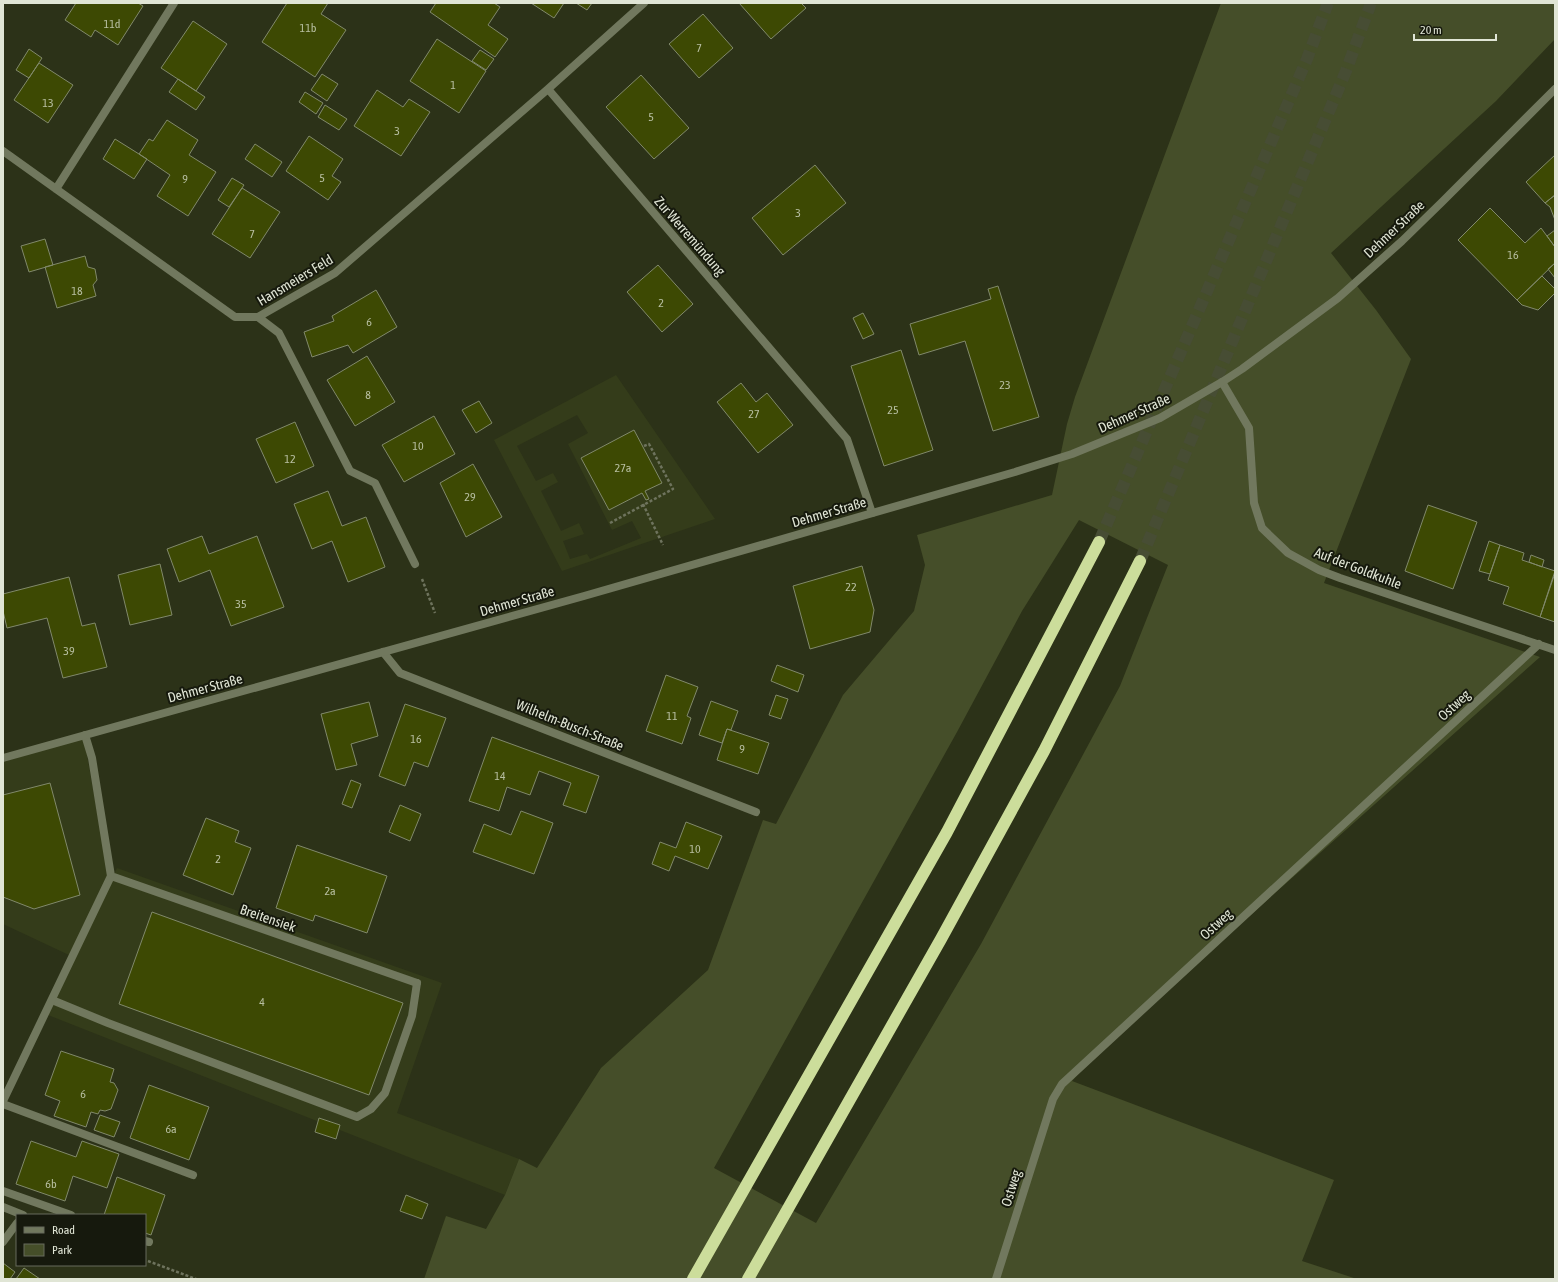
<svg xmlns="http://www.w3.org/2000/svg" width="1558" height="1282" viewBox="0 0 1558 1282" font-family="'Asap Condensed',sans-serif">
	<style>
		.built { fill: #343c1a; fill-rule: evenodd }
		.green { fill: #454e29; fill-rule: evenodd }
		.building { fill: #3d4903; stroke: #81896b }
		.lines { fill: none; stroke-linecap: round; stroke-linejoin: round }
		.motorway-tunnel { stroke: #474d34; stroke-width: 12; stroke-dasharray: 12 6; stroke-linecap: butt }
		.path { stroke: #6e735d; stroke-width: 2.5; stroke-dasharray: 3 2; stroke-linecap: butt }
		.service { stroke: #71785e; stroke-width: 8 }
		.minor { stroke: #71785e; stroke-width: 8 }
		.tertiary { stroke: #71785e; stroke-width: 8 }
		.motorway { stroke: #ccdd9b; stroke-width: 12 }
		.labels { text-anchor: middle; stroke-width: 4; stroke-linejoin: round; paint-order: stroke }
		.number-label { font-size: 12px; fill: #b7bea0 }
		.street-label { font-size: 14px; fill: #e0e5d5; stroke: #16190d }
	</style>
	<rect width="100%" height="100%" fill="#2c3218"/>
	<path class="built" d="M616,375L715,519L562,571L494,440ZM577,415L588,433L568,444L612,530L632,521L641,538L590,559L587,554L570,559L563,541L584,534L579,523L561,531L541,491L558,482L553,473L536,481L517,446Z
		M84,738L108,875L69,955L3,924V762Z
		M117,868L442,983L397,1113L519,1159L505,1195L48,1015Z"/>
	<path class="green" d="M1221,3H1555V39L1496,101L1331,253L1376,310L1411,359L1324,583L1540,657L1100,1049L1072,1081L1334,1180L1302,1261L1357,1279H424L446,1216L486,1229L505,1195L519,1159L537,1168L601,1068L708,970L763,820L776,824L843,695L914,611L925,565L917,535L1052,495L1067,424L1075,397ZM1079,520L1168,565L1120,686L981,944L816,1223L714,1168L957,732L1022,611Z"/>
	<path class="building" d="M76,3H138L143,6L118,45L95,30L91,37L65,20Z
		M287,3H328L321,14L346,30L315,77L262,42Z
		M436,3H494L500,7L488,25L508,39L495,57L430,12Z
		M531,3H564L554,18Z
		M576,3H592L587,10Z
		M739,3H801L806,8L771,39Z
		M703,14L733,48L699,78L669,44Z
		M193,21L227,44L196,91L161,68Z
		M437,39L486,71L459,113L410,81Z
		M29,49L42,58L29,78L16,70Z
		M480,50L494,59L486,70L472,61Z
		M39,63L73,85L48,123L14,100Z
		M322,74L338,84L327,101L311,90Z
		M641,75L689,128L654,159L606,107Z
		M178,79L205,97L196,110L169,92Z
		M377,90L403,107L409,99L430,112L401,156L354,126Z
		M305,92L323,103L316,114L299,102Z
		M325,105L347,119L339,130L318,117Z
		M167,120L198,140L189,155L216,172L188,216L157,196L170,175L139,154L149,139L153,141Z
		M309,136L343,159L332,176L341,182L328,200L286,171Z
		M115,139L147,159L134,179L103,159Z
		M255,144L282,162L272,177L245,159Z
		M1555,155V195L1545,203L1526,182Z
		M815,165L846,203L783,255L752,218Z
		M232,178L244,185L229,207L218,200Z
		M242,188L280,212L250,258L212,234Z
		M1555,195V220L1550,207L1545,203Z
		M1490,208L1525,243L1541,228L1555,247V263L1517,300L1458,240Z
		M1555,230V247L1547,236Z
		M45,239L53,265L29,272L21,246Z
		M85,256L88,267L95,269L97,280L93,285L96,296L57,308L45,267Z
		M1555,263V278L1548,269Z
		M658,265L693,304L662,332L627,292Z
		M1542,276L1555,289V293L1538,310L1522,305L1517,300Z
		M998,286L1039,417L993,431L965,341L919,355L910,324L991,299L988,289Z
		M376,290L397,327L353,353L348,345L312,357L304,332L334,321L332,316Z
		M863,313L874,334L863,339L853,318Z
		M901,350L933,450L884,466L851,366Z
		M367,356L395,402L355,426L327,380Z
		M741,383L756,402L767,393L793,425L758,453L717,402Z
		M479,401L492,423L476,433L462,410Z
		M434,416L455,454L404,482L382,445Z
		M295,422L314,466L276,483L256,439Z
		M634,430L662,483L645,491L649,499L646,500L642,493L609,510L581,458Z
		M473,464L502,517L466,537L440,483Z
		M328,491L342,526L366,517L385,567L348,582L332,541L312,549L294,504Z
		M1428,505L1477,522L1453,589L1405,571Z
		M202,536L209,554L257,536L284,607L231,626L210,570L179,582L167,549Z
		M1489,541L1500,545L1490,574L1479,571Z
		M1500,545L1524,553L1522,560L1555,571L1540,617L1503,604L1509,587L1488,580Z
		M1531,555L1544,560L1542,567L1529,562Z
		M160,564L172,615L130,625L118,575Z
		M862,566L874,610L870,632L810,649L793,586Z
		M1555,573V622L1540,617Z
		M69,577L82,626L95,623L107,667L63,678L47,618L7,628L3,611V594Z
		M777,665L804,675L798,692L771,681Z
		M666,675L698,687L687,716L691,718L682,744L646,731Z
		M776,695L788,699L781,719L769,715Z
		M711,701L738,711L731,730L727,729L722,743L699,735Z
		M369,702L378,736L351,744L357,765L336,770L321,714Z
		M405,704L446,718L428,767L414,762L405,786L379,776Z
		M727,729L769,743L758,774L717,760Z
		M492,737L599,776L586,813L563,805L571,783L539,771L530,795L507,787L499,811L469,801Z
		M351,780L361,784L352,808L342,804Z
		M50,783L80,895L34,909L3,897V795Z
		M400,805L421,814L410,841L389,832Z
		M521,811L553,823L534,874L473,852L484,824L511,835Z
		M206,818L239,831L235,842L251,848L233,895L183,875Z
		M686,822L722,836L708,869L675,856L669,871L652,864L660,842L676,848Z
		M297,845L387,876L367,933L315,915L313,921L276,908Z
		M152,912L403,1003L369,1095L119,1004Z
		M61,1051L114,1069L110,1082L114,1083L118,1090L111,1109L105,1111L100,1110L98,1114L91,1112L86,1127L54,1116L60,1101L45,1095Z
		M149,1085L209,1107L189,1160L130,1138Z
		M100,1115L120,1122L114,1137L94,1130Z
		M319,1118L340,1125L336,1139L315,1132Z
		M31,1141L76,1157L82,1141L119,1154L107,1188L73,1176L65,1201L16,1184Z
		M117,1177L165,1195L151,1235L145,1233V1215H104Z
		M406,1195L428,1204L422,1219L400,1211Z
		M3,1263L15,1272L10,1279H3Z
		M24,1268L40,1279H16Z"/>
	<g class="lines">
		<path class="motorway-tunnel" d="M1099,542L1307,59L1328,3
			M1140,561L1346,71L1371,3"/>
		<path class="path" d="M643,504L663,545
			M610,523L673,489L649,444L644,446
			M422,579L435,613
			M148,1261L196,1279"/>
		<path class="service" d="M52,1000L108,1023L357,1117L371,1109L385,1093L412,1016L417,983
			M3,1104L193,1175
			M3,1191L71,1215
			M3,1207L23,1215
			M145,1241L149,1242
			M3,1242L17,1223"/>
		<path class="minor" d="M644,3L548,89L847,439L872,513
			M3,151L235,317H258L335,273L548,89
			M56,189L174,3
			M258,317L279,333L350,471L375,483L415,564
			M1222,382L1249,428L1254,503L1262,528L1288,553L1319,570L1340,578L1555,650
			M383,652L400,673L756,812
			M111,876L417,983
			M3,1101L111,876L92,758L85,735
			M996,1279L1053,1099L1062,1084L1539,644"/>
		<path class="tertiary" d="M3,758L584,596L1015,472L1072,454L1160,418L1222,382L1242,369L1338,298L1402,241L1442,202L1555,89"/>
		<path class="motorway" d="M693,1279L947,832L1099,542
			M748,1279L941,939L1044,751L1140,561"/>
	</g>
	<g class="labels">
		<g class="number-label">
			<text x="112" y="28">11d</text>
			<text x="308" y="32">11b</text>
			<text x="699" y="52">7</text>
			<text x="453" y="89">1</text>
			<text x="48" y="107">13</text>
			<text x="651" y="121">5</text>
			<text x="397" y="135">3</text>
			<text x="322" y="182">5</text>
			<text x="185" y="183">9</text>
			<text x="798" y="217">3</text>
			<text x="252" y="238">7</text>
			<text x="1513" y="259">16</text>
			<text x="77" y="295">18</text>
			<text x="661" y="307">2</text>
			<text x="369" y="326">6</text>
			<text x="1005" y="389">23</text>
			<text x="368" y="399">8</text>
			<text x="893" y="414">25</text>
			<text x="754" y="418">27</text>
			<text x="418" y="450">10</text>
			<text x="290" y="463">12</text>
			<text x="623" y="472">27a</text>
			<text x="470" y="501">29</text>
			<text x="851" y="591">22</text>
			<text x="241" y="608">35</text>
			<text x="69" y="655">39</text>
			<text x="672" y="720">11</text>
			<text x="416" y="743">16</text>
			<text x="742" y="753">9</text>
			<text x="500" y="780">14</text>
			<text x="695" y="853">10</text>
			<text x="218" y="863">2</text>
			<text x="330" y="895">2a</text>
			<text x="262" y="1006">4</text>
			<text x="83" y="1098">6</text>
			<text x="171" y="1133">6a</text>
			<text x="51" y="1188">6b</text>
		</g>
		<g class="street-label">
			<text transform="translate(1394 229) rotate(-43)" y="5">Dehmer Straße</text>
			<text transform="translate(690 236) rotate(49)" y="5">Zur Werremündung</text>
			<text transform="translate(295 280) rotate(-31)" y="5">Hansmeiers Feld</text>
			<text transform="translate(1134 413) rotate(-24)" y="5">Dehmer Straße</text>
			<text transform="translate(829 512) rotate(-16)" y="5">Dehmer Straße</text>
			<text transform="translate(1358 568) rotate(21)" y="5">Auf der Goldkuhle</text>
			<text transform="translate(517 601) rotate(-16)" y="5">Dehmer Straße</text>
			<text transform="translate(205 688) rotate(-15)" y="5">Dehmer Straße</text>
			<text transform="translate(1454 705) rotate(-43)" y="5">Ostweg</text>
			<text transform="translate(570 725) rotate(22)" y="5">Wilhelm-Busch-Straße</text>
			<text transform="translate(268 918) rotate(19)" y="5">Breitensiek</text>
			<text transform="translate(1216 924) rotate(-43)" y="5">Ostweg</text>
			<text transform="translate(1011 1188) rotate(-73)" y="5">Ostweg</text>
		</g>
	</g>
	<rect width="1558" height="1282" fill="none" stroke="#e0e5d5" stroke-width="8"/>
	<rect x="16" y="1214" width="130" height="52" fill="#16190d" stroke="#676b5d"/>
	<rect x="24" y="1227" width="20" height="6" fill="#71785e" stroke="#676b5d"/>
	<text x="52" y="1234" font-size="12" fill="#e0e5d5">Road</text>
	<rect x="24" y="1244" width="20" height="12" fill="#454e29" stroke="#676b5d"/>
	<text x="52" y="1254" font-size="12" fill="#e0e5d5">Park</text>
	<path d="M1414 34v6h82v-6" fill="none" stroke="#e0e5d5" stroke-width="2"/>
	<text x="1420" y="34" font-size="12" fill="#e0e5d5" stroke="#16190d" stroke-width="3" paint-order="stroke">20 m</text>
</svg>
